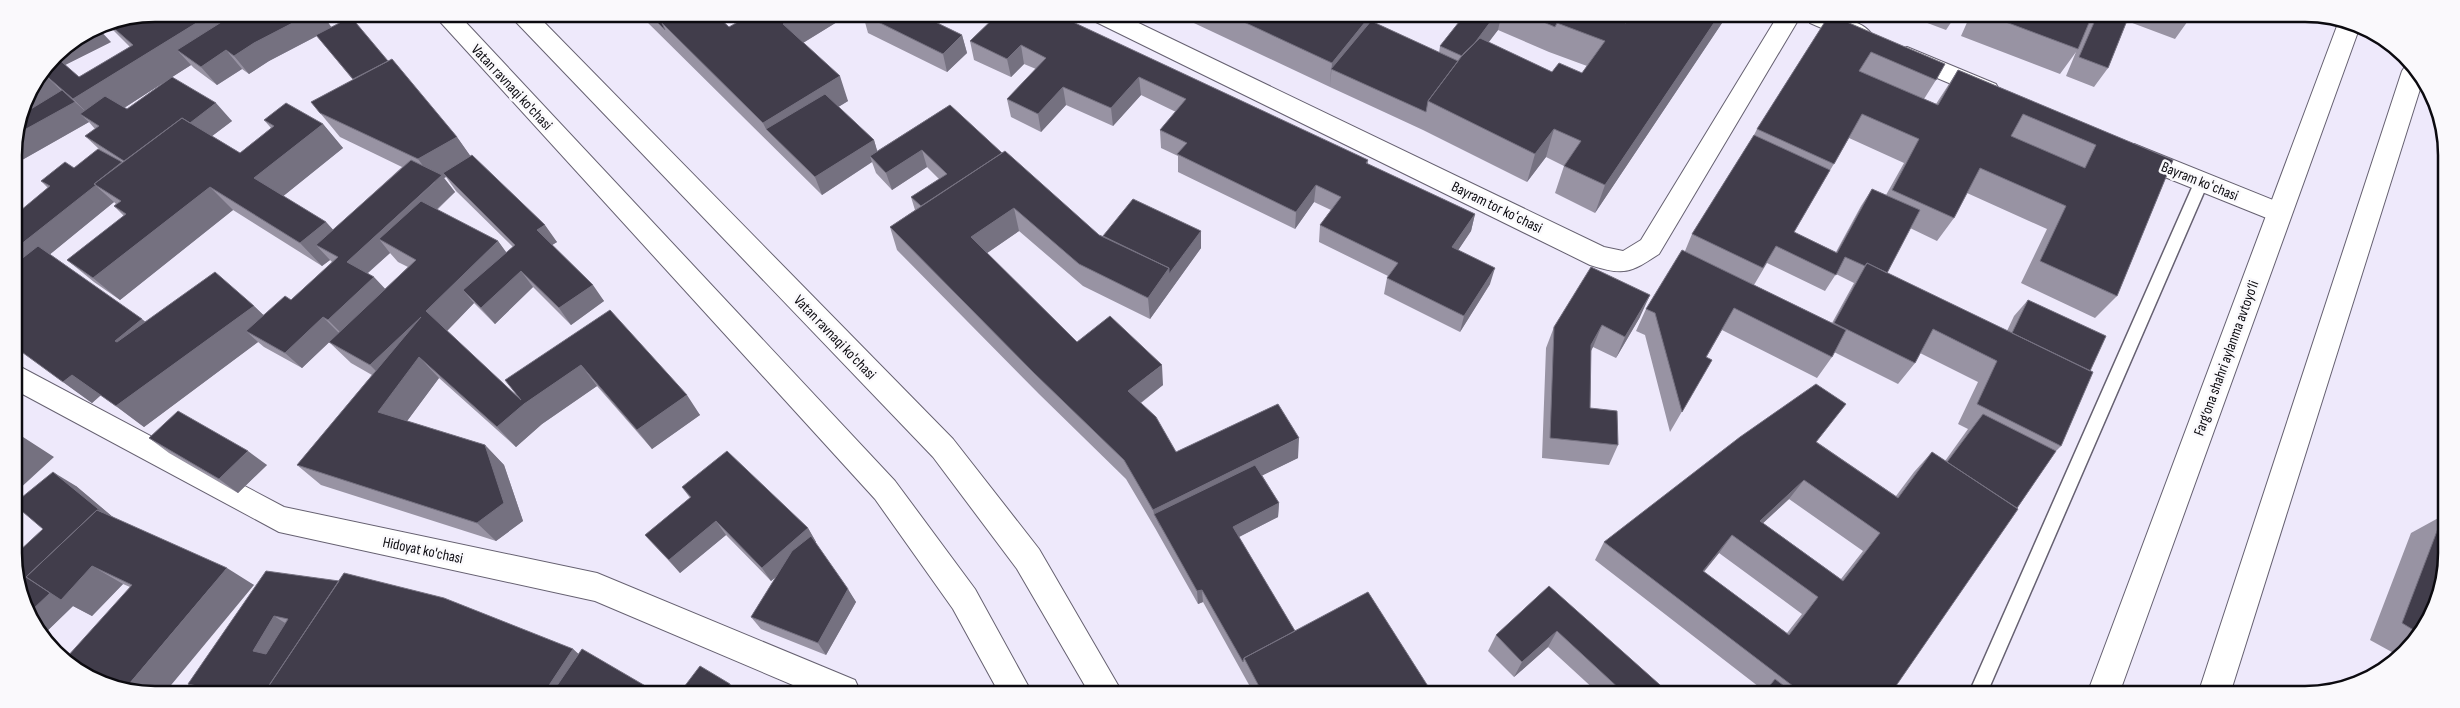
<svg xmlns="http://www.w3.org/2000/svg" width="2460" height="708" viewBox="0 0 2460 708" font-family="'Sofia Sans Condensed',sans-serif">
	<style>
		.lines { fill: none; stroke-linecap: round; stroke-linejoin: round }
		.lane-casing { stroke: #666171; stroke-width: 3 }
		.street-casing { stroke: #666171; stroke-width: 2 }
		.secondary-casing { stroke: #666171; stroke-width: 2 }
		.highway-casing { stroke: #666171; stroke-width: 2 }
		.lane { fill: #fff; fill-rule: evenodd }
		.street { fill: #fff; fill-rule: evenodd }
		.secondary { fill: #fff; fill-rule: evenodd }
		.highway { fill: #fff; fill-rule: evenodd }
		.wall { fill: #9893a3; fill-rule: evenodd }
		.shaded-wall { fill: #757180 }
		.building { fill: #413d4b; stroke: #757180; fill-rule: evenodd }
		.labels { text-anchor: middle; stroke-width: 5; stroke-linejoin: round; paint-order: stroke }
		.street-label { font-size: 15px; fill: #0c0b10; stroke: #faf9fc }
		.rim { fill: none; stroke: #0c0b10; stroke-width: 2.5 }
	</style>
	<rect width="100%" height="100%" fill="#eee9fb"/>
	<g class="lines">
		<defs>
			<path id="lane" d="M2411,67L2416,77L2408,76L2406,72Z
				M2201,177L2206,179L2208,183L1987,693H1969L2194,183L2196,179Z"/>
			<path id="street" d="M1092,16H1124L1604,247L1623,251L1641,240L1777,17H1800L1659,254C1630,273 1624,276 1590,265L1096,22Z
				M1807,17C1827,17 1861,16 1873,36L1869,42L1861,45L1810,23Z
				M1907,47L1996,84L1999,90L1996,96L1987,99L1899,62L1895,56L1899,50Z
				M2134,144L2288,206L2292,213L2288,220L2279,223L2125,161L2121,154L2125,147Z"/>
			<path id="secondary" d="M433,14H458L895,481L975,589L1031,691H998L953,609L875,499Z
				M512,15H537L953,439L1039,549L1122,692L1088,691L1017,569L933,457L515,21Z
				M15,364L284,507L597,573L855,680L860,691H807L595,601L279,532L15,390Z"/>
			<path id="highway" d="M2340,18L2359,29L2119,694H2087Z
				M2409,64L2421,86L2230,694H2198L2402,71L2406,65Z"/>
		</defs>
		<use href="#lane" class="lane-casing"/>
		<use href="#street" class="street-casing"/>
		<use href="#secondary" class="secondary-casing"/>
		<use href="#highway" class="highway-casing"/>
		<use href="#lane" class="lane"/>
		<use href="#street" class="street"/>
		<use href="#secondary" class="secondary"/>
		<use href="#highway" class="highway"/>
	</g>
	<path class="wall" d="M155,14H322L331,27L388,61L457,137L470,156L557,242L552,245L604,301L571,325L533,287L495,324L474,303L447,331L521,400L610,310L700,415L652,449L597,386L542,424L516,447L439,378L407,421L485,445L504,465L523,521L496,541L321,485L297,465L372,375L351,363L329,342L302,368L264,347L258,342L144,427L101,395L92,403L63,382L22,213L20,211L48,188L41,181L74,168L99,149L85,136L95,129L89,122L22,160L55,55L111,42L65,65L79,77L130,47L113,30L105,24ZM317,36L353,80L311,102L340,137L402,167L333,230L326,222L283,196L343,148L323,124L264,120L271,128L240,153L212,136L232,121L172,77L191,65L194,68L217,85L242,69L249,74L269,61ZM164,82L127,109L124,108ZM446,177L456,191L513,247L506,253L498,241L437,210L455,192L444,178ZM114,202L116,204L114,206L124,216L67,260L94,282L120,300L233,210L322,266L330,260L332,262L291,300L263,315L254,306L145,322L50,254ZM390,253L398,262L408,267L385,289L368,273Z
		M640,15H731L722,20L729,27L837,22L803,43L848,101L838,107L874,140L877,151L950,105L1002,153L1099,235L1103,236L1201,231V248L1150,319L1083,286L1019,231L987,253L1077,342L1163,385L1141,403L1176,452L1298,458L1262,475L1279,503L1278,517L1239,537L1295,631L1430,692H1253L1203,602L1198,604L1155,528L1126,479L1039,394L897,250L890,227L915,210L911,197L939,179L927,167L892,190L876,173L872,162L822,195Z
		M863,15H947L939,24L962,35L967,53L947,72L868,33Z
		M996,16L1368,160V164L1475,214L1471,231L1458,250L1490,284L1460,332L1384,294L1387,278L1388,276L1319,242L1320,225L1331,210L1314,202L1295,229L1178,172V156L1161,148L1160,130L1176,112L1141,95L1113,126L1066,105L1041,132L1011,117L1007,99L1036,69L1024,64L1011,77L974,60L970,41Z
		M1179,16H1371V21L1439,53L1440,46L1463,17H1614L1626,23L1630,17H1726L1595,213L1555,193L1564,166L1546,157L1527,182L1423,130L1330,87ZM1498,30L1549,52L1587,66L1582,73L1552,72L1488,42Z
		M1828,17L1936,80L1924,99L1936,104L1958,70L2173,160L2117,296L2095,318L2021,283L2047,229L1967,193L1954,218L1937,241L1910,228L1887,273L2007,331L2014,316L2028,300L2090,371L2061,446L2056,451L1891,693H1761L1763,690L1595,560L1604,542L1817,442L1896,496L1914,472L1932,452L1945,461L1968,429L1958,424L1978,382L1920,353L1915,363L1898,384L1834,352L1832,357L1817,378L1722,330L1706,358L1712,360L1670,432L1645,335L1636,331L1646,309L1685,251L1692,234L1754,135L1757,129ZM1849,138L1904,163L1886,195L1872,189L1861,206L1836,252L1794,232ZM1767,263L1825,291L1836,274L1854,283L1832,323L1754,285ZM1789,499L1863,551L1841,579L1763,523ZM1719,553L1802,614L1787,633L1704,572Z
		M1914,18H1954L1946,30Z
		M1969,18H2190L2175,39L2127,21L2108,68L2094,87L2066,76L2076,52L2060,74L1961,36Z
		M1640,317L1616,358L1593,347L1591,351L1590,408L1618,445L1609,465L1542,458L1546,348L1554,327Z
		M149,438L267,465L238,493L169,453Z
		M2442,473V481L2438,479Z
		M76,486L114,518L254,585L130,587L123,584L92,616L73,606L43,635L16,580Z
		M682,487L808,528L816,542H815L856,602L826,655L761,629L751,617L776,577L771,581L726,535L680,573L645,535L690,498Z
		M2442,516V589L2423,631L2399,656L2370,640L2411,533Z
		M266,571L573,649L578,654L654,691L198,690L188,684Z
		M1549,586L1669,693L1597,692L1548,647L1514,677L1488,651L1496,635Z"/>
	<path class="shaded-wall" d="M211,14H217L236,36L177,50L191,65L99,124L73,99Z
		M310,14H322L332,28L269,61L249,74L234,56L254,43Z
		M691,15H731L682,43Z
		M798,15H834L837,22L793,49L783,24Z
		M923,15H947L928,34Z
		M1370,16H1371L1368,40L1331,69L1330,87L1332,63Z
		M1494,17H1501L1498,30L1440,107L1464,57Z
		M1718,17H1726L1595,213L1605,185Z
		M97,27L111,42L47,74L43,73L55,55Z
		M962,35L967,53L947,72L943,54Z
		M1021,45L1024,64L1011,77L1007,59Z
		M226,50L242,69L217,85L201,67Z
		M840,76L848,101L780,143L766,129L763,123Z
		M1139,77L1141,95L1113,126L1111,108Z
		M48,78L67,96L75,102L94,119L80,114L89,122L22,160L14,153V146L25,101L36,84Z
		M1063,87L1066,105L1041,132L1038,114Z
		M216,103L232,121L150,183L132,166Z
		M323,124L343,148L276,202L254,178Z
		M1554,129L1546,157L1527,182L1535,154Z
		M457,137L474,161L443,173L446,177L444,178L455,192L395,248L379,239L390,253L362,278L347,262L435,182L418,159Z
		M874,140L879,157L870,156L872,162L822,195L815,177Z
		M922,150L927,167L892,190L886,173Z
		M95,185L114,202L15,283V249Z
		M1316,185L1314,202L1295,229L1296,212Z
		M210,187L233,210L120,300L93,278Z
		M1014,208L1019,231L977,260L971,237Z
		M1475,214L1471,231L1449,264L1452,247Z
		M326,222L347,245H316L330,260L322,266L300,243Z
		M545,225L557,242L549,247L537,230Z
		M1201,231V248L1150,319L1148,298L1169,268Z
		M498,241L515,264L463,290L474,303L445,333L426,311Z
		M1495,268L1490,284L1460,332L1464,316Z
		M521,271L533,287L495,324L481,308Z
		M374,277L389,293L344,336L328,320Z
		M593,285L604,301L571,325L559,308Z
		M1650,295L1640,317L1616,358L1625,337Z
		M254,306L277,328L246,331L258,342L144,427L116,406Z
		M323,317L339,333L302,368L285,353Z
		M421,317L420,358L439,378L399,432L378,412L391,386L370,365Z
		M142,319L168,341L142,362L115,341Z
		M1602,325L1593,347L1582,366L1591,345Z
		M581,365L597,386L542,424L516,447L497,427L524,404Z
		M1162,365L1163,385L1130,411L1128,391Z
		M72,375L101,395L92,403L63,382Z
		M687,395L700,415L652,449L637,430Z
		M23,437L54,457L16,492V444Z
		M1299,438L1298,458L1160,526L1154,514L1153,510Z
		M485,445L504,465L523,521L496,541L477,523Z
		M248,451L267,465L238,493L219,479Z
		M53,472L76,486L127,529L92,566L123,584L92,616L73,606L43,635L31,611Z
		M1804,480L1789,499L1746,539L1760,521Z
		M1279,503L1278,517L1233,540V527Z
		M716,521L726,535L680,573L669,560Z
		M808,528L816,542L771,581L762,568Z
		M1732,535L1719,553L1690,588L1703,571Z
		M227,568L254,585L167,690H124Z
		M848,589L856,602L826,655L818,643Z
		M1202,590L1203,602L1198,604L1197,591Z
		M274,616L293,628L273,663L253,651Z
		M1557,631L1548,647L1514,677L1522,662Z
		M573,649L591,665L575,690H546Z
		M730,684L737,691H724Z"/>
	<path class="building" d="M155,14H211L73,99L43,73L55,56L79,77L133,45L108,23Z
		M217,14H310L254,43L234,56L226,50L201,67L177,50L223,21Z
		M650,15H677L662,23L665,30Z
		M677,15H716L729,27L750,15H798L783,24L840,76L763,123L662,23Z
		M864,15H923V16L962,35L943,54Z
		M996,16H1060L1368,160L1366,163L1475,214L1452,247L1495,268L1464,316L1387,278L1398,263L1320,225L1341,197L1316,185L1296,212L1177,154L1187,143L1160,130L1186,99L1139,77L1111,108L1063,87L1038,114L1007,99L1046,58L1021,45L1007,59L970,41Z
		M1231,16H1370L1332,63Z
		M351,17L388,61L353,79L316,35Z
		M1463,17H1494L1474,44L1462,56L1440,46Z
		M1532,17H1561L1557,23L1555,27Z
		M1561,17H1614L1626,23L1630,17H1718L1605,185L1564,166L1581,141L1554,129L1535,154L1428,101L1464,53L1480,38L1552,72L1559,63L1582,73L1605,41L1557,23Z
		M1828,17H1835L1945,64L1936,80L1871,52L1859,71L1938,105L1958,70L2173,160L2117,296L2040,261L2066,206L1980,168L1954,218L1892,190L1919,139L1862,114L1834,164L1757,129ZM2023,114L2096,145L2085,168L2011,136Z
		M1995,18H2091L2078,49Z
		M2096,18H2128L2108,68L2079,57Z
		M1371,21L1458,61L1428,101L1426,112L1331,69Z
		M392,59L457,137L418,159L320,113L311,102Z
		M43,73L48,78L36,84Z
		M172,77L216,103L190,123L182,118L124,161L85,136L99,126L80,114L105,96L127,109Z
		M62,90L75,102L17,134L21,115Z
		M825,94L874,140L815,177L766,129Z
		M286,103L323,124L254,178L326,222L300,243L210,187L93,278L67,260L126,214L114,206L121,201L94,184L182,118L240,153L274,126L264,120Z
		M950,105L1002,153L921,206L911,197L947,174L922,150L886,173L870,156Z
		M1754,135L1830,170L1794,232L1837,253L1872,189L1920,210L1887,273L1867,263L1865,266L1845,257L1836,275L1776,246L1763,268L1692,234Z
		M98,149L122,162L94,184L96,185L15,249L14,218L23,212L20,211L50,186L41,181L65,162L74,168Z
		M1005,151L1099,235L1169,268L1148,298L1079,264L1014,208L971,237L1077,342L1110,316L1162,365L1128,391L1156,417L1176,452L1278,404L1299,438L1153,510L1124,460L1034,373L890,227Z
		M472,155L545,225L537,230L593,285L559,308L521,271L481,308L463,290L515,245L443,173Z
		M411,160L442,175L347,262L374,277L328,320L323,317L285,353L246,331L285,296L291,300L338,257L316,245Z
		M1133,199L1201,231L1169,274V268L1103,236Z
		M421,201L498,241L426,311L521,400L505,380L610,310L687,395L637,430L581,365L524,404L497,427L419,357L378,412L485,445L504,503L477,523L297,465L421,317L370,365L329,342L416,260L379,239Z
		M38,246L142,319L115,341L117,342L215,272L254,306L116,406L72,375L63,382L15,347V264Z
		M1682,250L1846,330L1832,357L1734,308L1706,357L1712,360L1682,412L1655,313L1646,309Z
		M1867,263L2093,372L2061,446L1977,404L1997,361L1933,329L1915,363L1834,323Z
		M1591,267L1650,295L1625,337L1602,325L1591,345L1590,408L1617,411L1618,445L1550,438L1554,327Z
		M2028,300L2106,336L2090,371L2012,333Z
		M1816,384L1846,404L1816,442L1898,498L1932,452L2018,509L1891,693H1802L1604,542L1740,437ZM1804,480L1880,533L1843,581L1760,521ZM1732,535L1818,597L1789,635L1703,571Z
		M178,411L248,451L219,479L149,438Z
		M1983,414L2056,451L2017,508L1947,462Z
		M16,433L23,437L16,444Z
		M727,451L808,528L762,568L716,521L669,560L645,535L691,497L682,487Z
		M1255,465L1279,503L1233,527L1295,631L1244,658L1243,662L1202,590L1197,591L1154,514Z
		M53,472L102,512L97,510L26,577L50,593L31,611L16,580V554L43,529L16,506V502Z
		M97,510L227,568L124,690H120L114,687L67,657L132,585L92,566L61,600L26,577Z
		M2442,518V589L2423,631L2420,634L2402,623Z
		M811,536L848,589L818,643L751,617L792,551Z
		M266,571L339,581L266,690H215L188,684ZM274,616L288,619L266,654L253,651Z
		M344,573L444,598L573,649L546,690H266Z
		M1549,586L1669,693H1624L1557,631L1522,662L1496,635Z
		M1368,592L1431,691L1428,692H1262L1244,658Z
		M582,649L654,691L554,690Z
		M700,666L730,684L724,691H681Z
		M1775,679L1793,693H1764Z
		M1530,686L1536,692H1516Z"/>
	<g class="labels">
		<g class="street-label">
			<text transform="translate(512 87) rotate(47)" y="5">Vatan ravnaqi ko'chasi</text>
			<text transform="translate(2200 181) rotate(22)" y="5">Bayram koʻchasi</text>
			<text transform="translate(1497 207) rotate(26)" y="5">Bayram tor koʻchasi</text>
			<text transform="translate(835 337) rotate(46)" y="5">Vatan ravnaqi ko'chasi</text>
			<text transform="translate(2226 358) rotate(-70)" y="5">Farg‘ona shahri aylanma avtoyo‘li</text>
			<text transform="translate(423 550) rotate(12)" y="5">Hidoyat ko'chasi</text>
		</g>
	</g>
	<path d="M0 0H2460V708H0ZM155 22H2305A133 133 0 0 1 2438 155V553A133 133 0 0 1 2305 686H155A133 133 0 0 1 22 553V155A133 133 0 0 1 155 22Z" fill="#faf9fc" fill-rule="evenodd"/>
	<path class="rim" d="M155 22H2305A133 133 0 0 1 2438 155V553A133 133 0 0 1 2305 686H155A133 133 0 0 1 22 553V155A133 133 0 0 1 155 22Z"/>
</svg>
